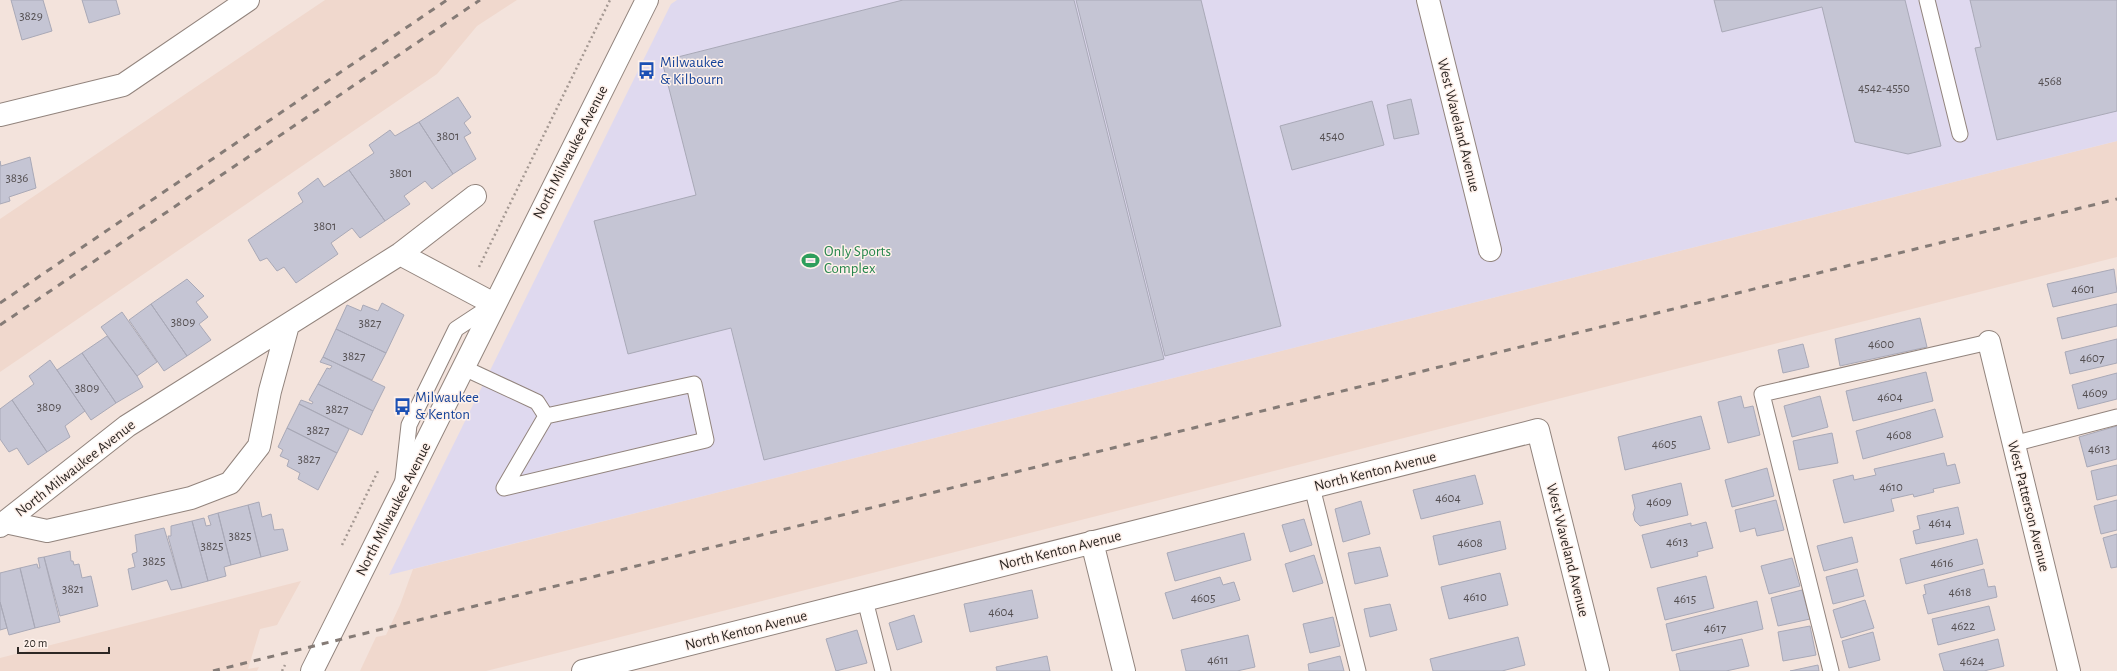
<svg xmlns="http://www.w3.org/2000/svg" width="2117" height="671" viewBox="0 0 2117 671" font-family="'Alegreya Sans',sans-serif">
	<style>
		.built { fill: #f0d8cd }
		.industrial { fill: #dfd9ef }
		.building { fill: #c5c5d4; stroke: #a9a9b7 }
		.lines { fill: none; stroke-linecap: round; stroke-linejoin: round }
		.lane-casing { stroke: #92847d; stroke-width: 17 }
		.street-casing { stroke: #92847d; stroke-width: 24 }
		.secondary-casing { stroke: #92847d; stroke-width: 24 }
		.path { stroke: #a49892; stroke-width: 2.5; stroke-dasharray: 2 3; stroke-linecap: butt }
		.lane { stroke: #fff; stroke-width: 15 }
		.street { stroke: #fff; stroke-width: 22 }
		.secondary { stroke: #fff; stroke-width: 22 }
		.rail { stroke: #857b76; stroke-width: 3; stroke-dasharray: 7 7; stroke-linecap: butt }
		.labels { text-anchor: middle; stroke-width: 3; stroke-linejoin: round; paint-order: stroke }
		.number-label { font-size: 13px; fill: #534e50 }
		.transit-label { font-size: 15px; fill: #164399; stroke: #fef1eb; text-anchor: start }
		.street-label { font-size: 15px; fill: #2d2724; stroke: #fef1eb }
		.leisure-label { font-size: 15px; fill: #27864d; stroke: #fef1eb; text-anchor: start }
	</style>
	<rect width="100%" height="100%" fill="#f3e3dc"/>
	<path class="built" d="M325,0H517L477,26L437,74L0,372V219Z
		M2117,141V257L486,671H360L376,637L386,635L400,605L413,569Z
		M301,581L277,625L260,629L248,669L259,667L257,671H0V658Z"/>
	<path class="industrial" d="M677,0H2117V141L389,575L671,4Z"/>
	<path class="building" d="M11,0H43L52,31L22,40Z
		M82,0H116L120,14L89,23Z
		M903,0H1074L1164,359L764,460L731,328L628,354L594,221L696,195L662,61Z
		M1076,0H1201L1281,326L1165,356Z
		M1714,0H1905L1941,146L1908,154L1855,142L1822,7L1722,32Z
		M1970,0H2117V111L1997,140L1975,48L1981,47Z
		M458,97L471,117L464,123L471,133L464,137L476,159L453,174L419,122Z
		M1411,99L1419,134L1394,139L1387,105Z
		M1372,101L1384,145L1292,170L1280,126Z
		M419,122L453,174L432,189L425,181L404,196L410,204L385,221L349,170L374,153L369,145L390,130L395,136Z
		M30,157L36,188L9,197L10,201L0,204V161L1,166Z
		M349,170L385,221L360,238L352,228L331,243L338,254L296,283L284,267L277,271L267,258L260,261L248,240L303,202L298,193L318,178L324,187Z
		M2114,269L2117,292L2053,307L2047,284Z
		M187,279L204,296L196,302L208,317L199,324L211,340L187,356L151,304Z
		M382,303L404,315L386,353L336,329L347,305L361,311L363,305L378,311Z
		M151,304L187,356L164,371L129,320Z
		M2117,304V326L2062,339L2057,318Z
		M122,312L157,362L137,376L101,327Z
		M1920,318L1927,347L1840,366L1835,339Z
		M336,329L386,353L372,380L323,357Z
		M107,336L137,376L143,387L116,403L82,353Z
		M2117,339V363L2070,374L2065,352Z
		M1803,344L1809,367L1783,373L1778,350Z
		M82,353L116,403L91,420L57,370Z
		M323,357L385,387L373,411L318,384L327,368L330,369L332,366L320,362Z
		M50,360L85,411L65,426L70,437L47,452L12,400L34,384L29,376Z
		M1926,372L1933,401L1853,421L1846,391Z
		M2117,373V399L2078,409L2072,385Z
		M318,384L373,411L362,435L299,404L301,400L312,404L313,402L309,400Z
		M1741,396L1744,408L1753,406L1760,435L1728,443L1718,402Z
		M1820,396L1828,427L1792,437L1784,406Z
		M12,400L47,452L28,465L17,448L9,452L0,439V409Z
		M299,404L349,429L337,453L287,428Z
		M1935,409L1943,437L1863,459L1856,431Z
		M1701,416L1710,449L1625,470L1618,437Z
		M2117,426V459L2087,467L2079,437Z
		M287,428L337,453L318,490L298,479L300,473L287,466L289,460L280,456L283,450L278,447Z
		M1832,433L1838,463L1799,470L1793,441Z
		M1944,453L1947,466L1955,464L1960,483L1933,489L1934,492L1914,497L1913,494L1891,499L1894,511L1844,523L1833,480L1853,475L1854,480L1876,475L1874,469Z
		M2117,465V495L2097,500L2091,471Z
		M1767,468L1774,496L1732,507L1725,480Z
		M1475,475L1483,504L1421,519L1413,490Z
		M1681,483L1688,515L1640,526L1635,521L1633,514L1635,508L1632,495Z
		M1776,500L1784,530L1757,536L1755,528L1740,532L1735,510Z
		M2117,500V530L2101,534L2094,506Z
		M1361,501L1370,534L1343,542L1335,509Z
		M259,502L262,517L271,514L274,530L283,529L288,550L261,557L248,505Z
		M248,505L261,557L231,565L218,513Z
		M1958,507L1964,534L1916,544L1913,531L1920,529L1917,516Z
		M218,513L231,565L224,567L226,576L208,581L192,521L204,518L206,526L211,525L208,516Z
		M1304,519L1312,545L1290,552L1282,525Z
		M192,521L208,581L182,588L168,536H171V526Z
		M1500,521L1506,549L1439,565L1433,536Z
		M1706,522L1713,548L1697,552L1698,556L1651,568L1642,535L1691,523V526Z
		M164,528L182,588L171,590L167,580L132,590L128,569L135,567L132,554L137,552L135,535Z
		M1244,533L1251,560L1175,581L1167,553Z
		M2117,534V567L2111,568L2103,538Z
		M1852,537L1858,562L1824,571L1817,546Z
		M1977,539L1983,564L1906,584L1900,559Z
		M1380,547L1388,576L1355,584L1348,553Z
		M70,551L71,561H73L74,565L79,564L82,578L91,576L98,606L60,616L44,557Z
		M1314,555L1323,583L1293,592L1285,564Z
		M44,557L60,622L35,628L20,568L37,564L38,568H40L38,558Z
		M1792,558L1800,586L1769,594L1761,566Z
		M20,568L35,628L9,635L0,602V573Z
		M1857,569L1864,596L1833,604L1826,577Z
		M1984,569L1988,587L1995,586L1997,597L1928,614L1923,595L1926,594L1924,585Z
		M1500,573L1508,605L1449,619L1441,587Z
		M1706,576L1714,608L1665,620L1657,588Z
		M1220,577L1223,585L1234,582L1240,600L1173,619L1165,593Z
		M1032,590L1038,618L970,632L964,604Z
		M1802,590L1810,619L1778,626L1771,598Z
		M1865,600L1874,628L1841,638L1833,610Z
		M1757,601L1763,629L1672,651L1666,624Z
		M0,602L7,628L0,630Z
		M1390,604L1397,630L1370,637L1364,609Z
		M1989,606L1995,630L1938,645L1932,619Z
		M914,615L922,642L897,650L889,623Z
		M1333,617L1340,646L1310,653L1303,624Z
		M1810,626L1816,655L1783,661L1778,632Z
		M857,630L867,663L836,671L826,639Z
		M1873,632L1880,660L1849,668L1842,641Z
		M1248,635L1255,667L1237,671H1186L1181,650Z
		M1518,637L1525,665L1502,671H1433L1430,659Z
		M1742,639L1749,666L1726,671H1680L1676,654Z
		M1998,639L2004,666L1984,671H1944L1939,654Z
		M1047,656L1050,671H997L996,667Z
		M1340,656L1344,671H1309L1308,664Z
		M1818,665L1819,671H1790Z"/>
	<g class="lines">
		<defs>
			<path id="lane" d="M1927,0L1960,134
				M464,368L537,402L546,416L694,384L706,440L504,488L546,416
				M2013,444L2117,417
				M403,479L409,425L456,329L494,304
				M1312,487L1358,671
				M865,600L883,671
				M1831,671L1762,394L1989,342"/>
			<path id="street" d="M1428,0L1490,250
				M0,115L123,85L248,0
				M400,254L494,304
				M1989,342L2069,671
				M5,522L47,531L191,498L230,483L259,446L270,391L288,325
				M0,526L127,426L400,254L475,196
				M1092,542L1124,671
				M583,671L1538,430L1598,671"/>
			<path id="secondary" d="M312,671L647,0"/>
		</defs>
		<use href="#lane" class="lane-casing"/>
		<use href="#street" class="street-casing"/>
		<use href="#secondary" class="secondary-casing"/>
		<path class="path" d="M479,267L610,0
			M342,545L379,469
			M282,671L285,665"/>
		<use href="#lane" class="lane"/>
		<use href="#street" class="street"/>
		<use href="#secondary" class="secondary"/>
		<path class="rail" d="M0,303L447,0
			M0,325L480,0
			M213,671L2117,199"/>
	</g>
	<defs>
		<symbol id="bus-bare" viewBox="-9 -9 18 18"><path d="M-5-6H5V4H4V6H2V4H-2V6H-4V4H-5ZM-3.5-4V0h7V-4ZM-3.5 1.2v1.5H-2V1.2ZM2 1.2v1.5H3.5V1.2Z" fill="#1a4fb4" stroke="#fef1eb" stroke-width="2.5" paint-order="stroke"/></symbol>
		<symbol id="stadium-bare" viewBox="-9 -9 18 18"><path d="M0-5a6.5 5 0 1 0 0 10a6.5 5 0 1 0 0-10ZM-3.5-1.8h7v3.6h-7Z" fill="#2e9e5b" stroke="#fef1eb" stroke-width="2.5" paint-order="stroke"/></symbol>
	</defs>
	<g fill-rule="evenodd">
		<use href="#bus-bare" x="634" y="58" width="25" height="25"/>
		<use href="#stadium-bare" x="798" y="248" width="25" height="25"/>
		<use href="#bus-bare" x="390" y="394" width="25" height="25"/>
	</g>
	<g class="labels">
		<g class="number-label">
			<text x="31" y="20">3829</text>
			<text x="2050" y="85">4568</text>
			<text x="1884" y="92">4542-4550</text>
			<text x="448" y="140">3801</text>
			<text x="1332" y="140">4540</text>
			<text x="401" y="177">3801</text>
			<text x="17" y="182">3836</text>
			<text x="325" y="230">3801</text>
			<text x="2083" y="293">4601</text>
			<text x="183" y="326">3809</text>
			<text x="370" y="327">3827</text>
			<text x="1881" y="348">4600</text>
			<text x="354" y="360">3827</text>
			<text x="2092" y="362">4607</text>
			<text x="87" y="392">3809</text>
			<text x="2095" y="397">4609</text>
			<text x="1890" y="401">4604</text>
			<text x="49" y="411">3809</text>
			<text x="337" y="413">3827</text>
			<text x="318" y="434">3827</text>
			<text x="1899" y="439">4608</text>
			<text x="1664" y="448">4605</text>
			<text x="2099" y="453">4613</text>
			<text x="309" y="463">3827</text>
			<text x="1891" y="491">4610</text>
			<text x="1448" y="502">4604</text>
			<text x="1659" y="506">4609</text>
			<text x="1940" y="527">4614</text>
			<text x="240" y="540">3825</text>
			<text x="1677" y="546">4613</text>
			<text x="1470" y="547">4608</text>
			<text x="212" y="550">3825</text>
			<text x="154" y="565">3825</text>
			<text x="1942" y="567">4616</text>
			<text x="73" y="593">3821</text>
			<text x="1960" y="596">4618</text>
			<text x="1475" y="601">4610</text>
			<text x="1203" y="602">4605</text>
			<text x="1685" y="603">4615</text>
			<text x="1001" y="616">4604</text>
			<text x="1963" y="630">4622</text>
			<text x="1715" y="632">4617</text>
			<text x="1218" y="664">4611</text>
			<text x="1972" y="665">4624</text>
		</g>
		<g class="transit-label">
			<text x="660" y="67">Milwaukee<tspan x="660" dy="17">&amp; Kilbourn</tspan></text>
			<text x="415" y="402">Milwaukee<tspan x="415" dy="17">&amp; Kenton</tspan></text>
		</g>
		<g class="street-label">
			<text transform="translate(1459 125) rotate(76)" y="5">West Waveland Avenue</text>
			<text transform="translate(570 152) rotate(-63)" y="5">North Milwaukee Avenue</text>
			<text transform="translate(75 468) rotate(-38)" y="5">North Milwaukee Avenue</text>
			<text transform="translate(1375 471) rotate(-14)" y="5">North Kenton Avenue</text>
			<text transform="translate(2029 506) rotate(76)" y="5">West Patterson Avenue</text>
			<text transform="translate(393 509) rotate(-63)" y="5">North Milwaukee Avenue</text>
			<text transform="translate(1060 550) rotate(-14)" y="5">North Kenton Avenue</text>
			<text transform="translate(1568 550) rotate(76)" y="5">West Waveland Avenue</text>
			<text transform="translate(746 630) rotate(-14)" y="5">North Kenton Avenue</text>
		</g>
		<g class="leisure-label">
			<text x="824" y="256">Only Sports<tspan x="824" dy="17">Complex</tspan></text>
		</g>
	</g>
	<path d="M18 647v6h91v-6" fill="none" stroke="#2d2724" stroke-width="2"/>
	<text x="24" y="647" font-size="12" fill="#2d2724" stroke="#fef1eb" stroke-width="3" paint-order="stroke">20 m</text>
</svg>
